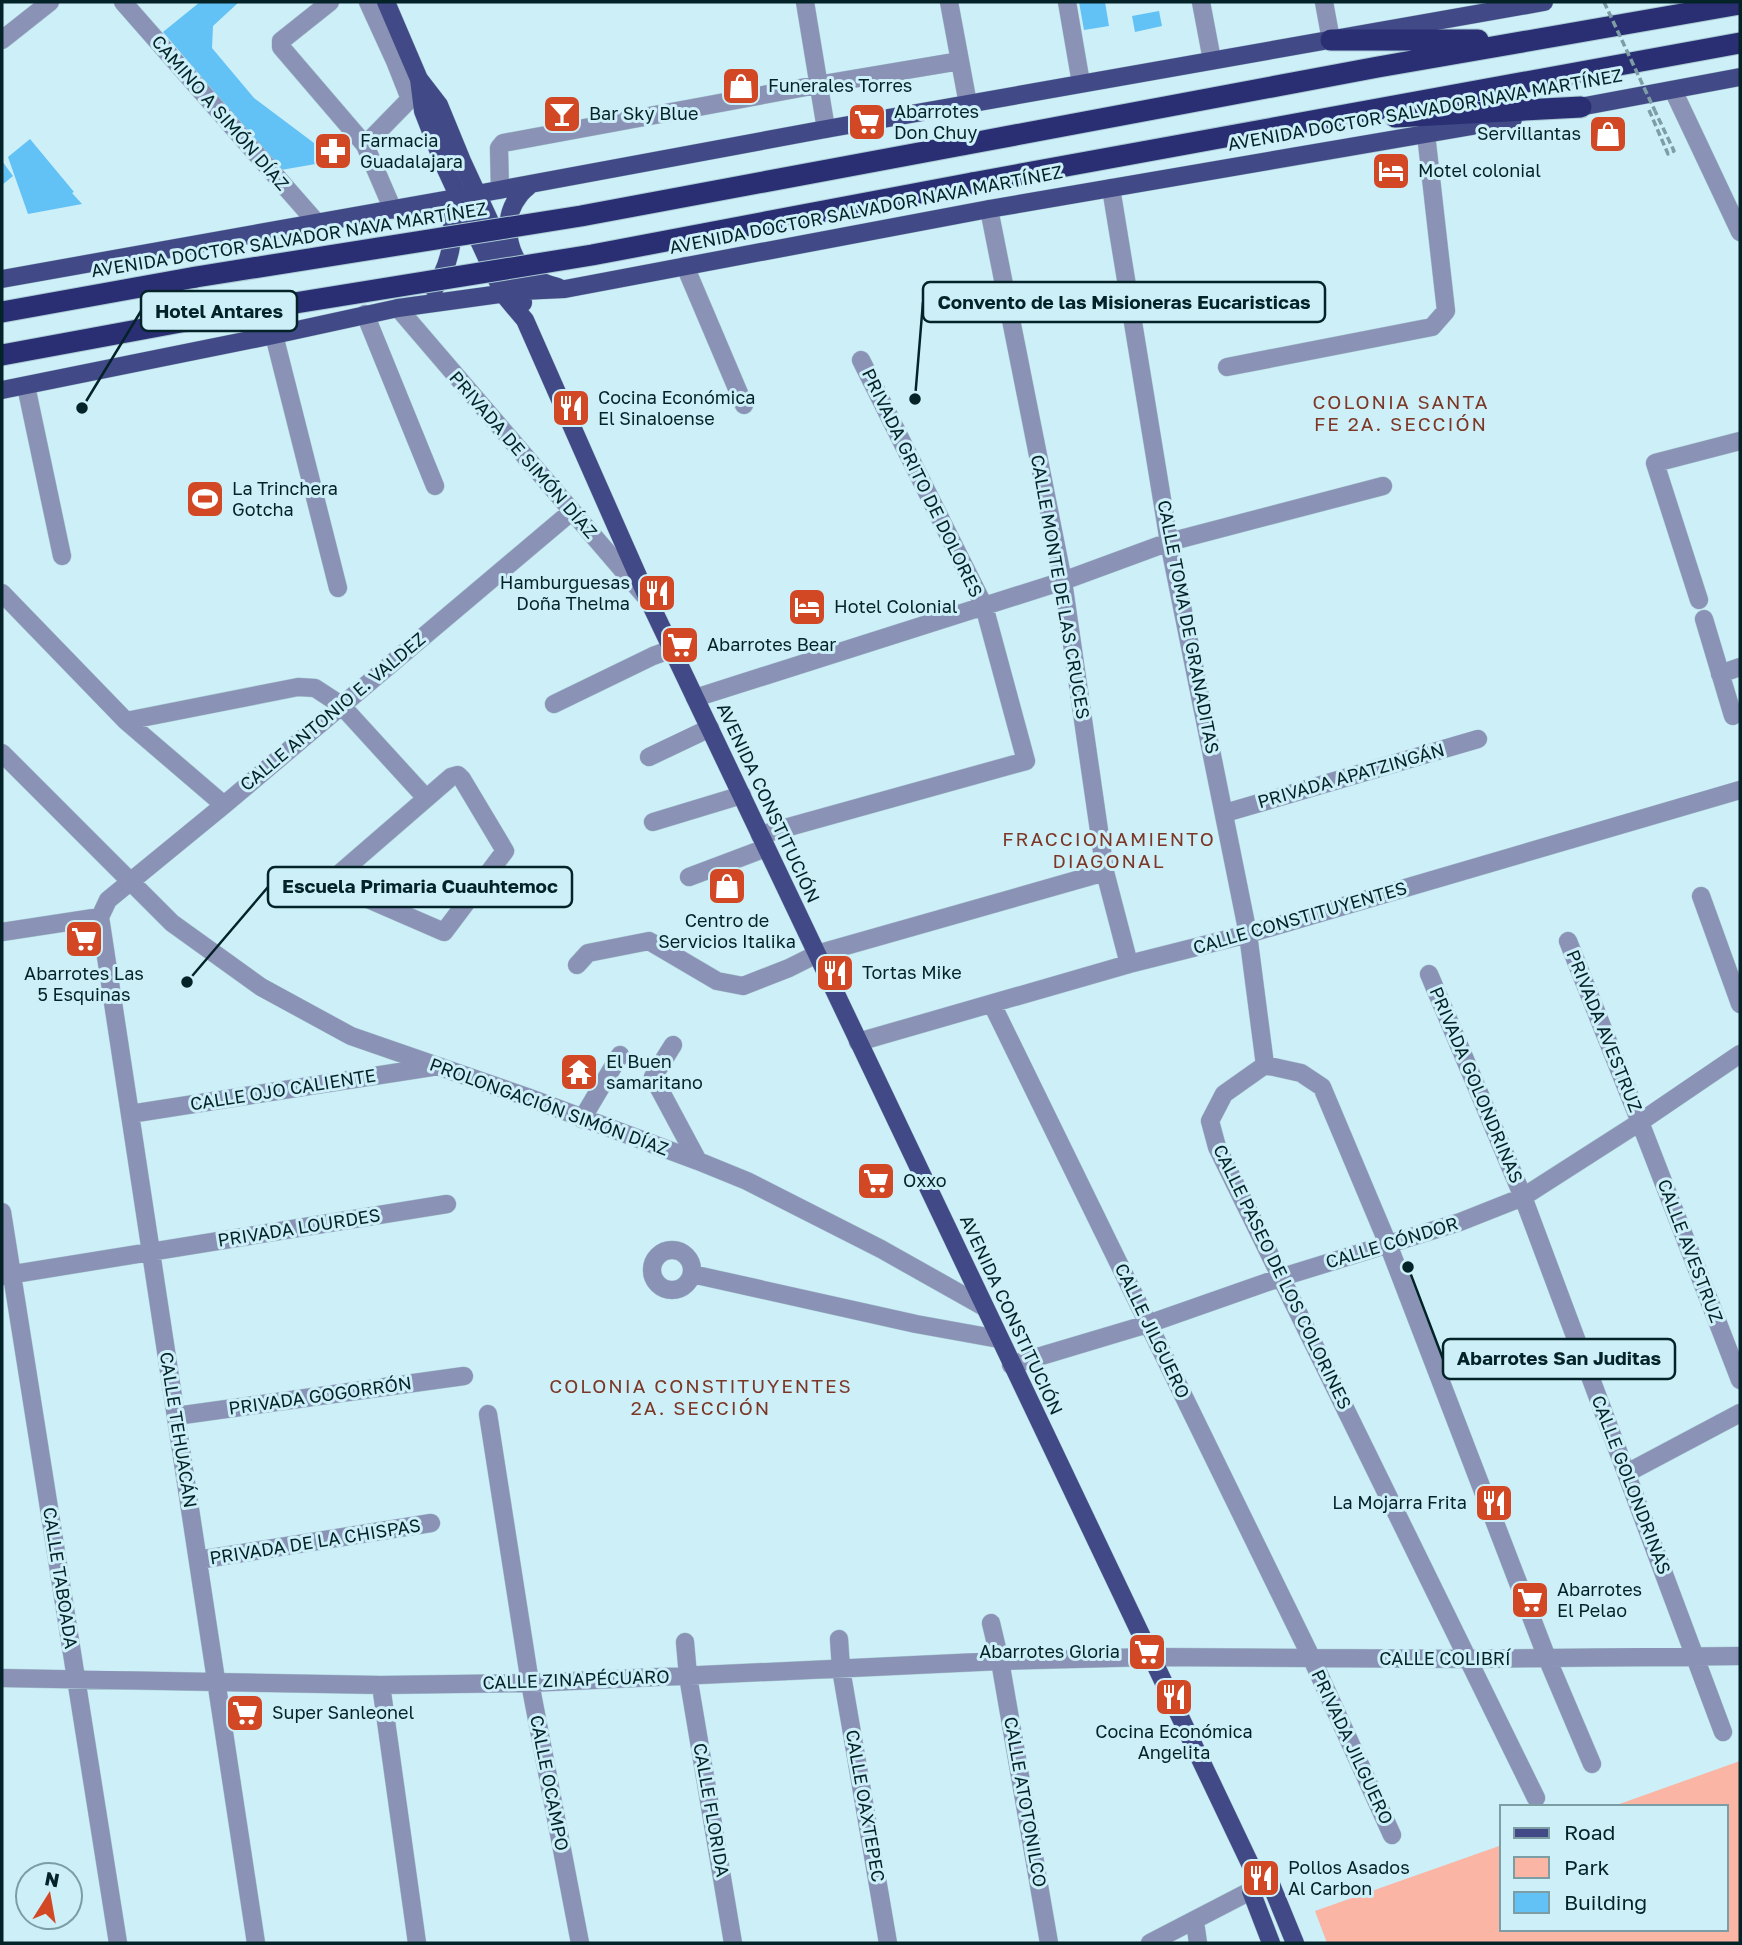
<svg xmlns="http://www.w3.org/2000/svg" width="1742" height="1945" viewBox="0 0 1742 1945" font-family="'Golos Text',sans-serif">
	<style>
		.green { fill: #fab5a4 }
		.building { fill: #62c1f5 }
		.lines { fill: none; stroke-linecap: round; stroke-linejoin: round }
		.minor-casing { stroke: #a9cad3; stroke-width: 19 }
		.major-casing { stroke: #a9cad3; stroke-width: 19 }
		.highway-casing { stroke: #a9cad3; stroke-width: 23 }
		.path { stroke: #7d9ea5; stroke-width: 3.5; stroke-dasharray: 7 3.5; stroke-linecap: butt }
		.minor { stroke: #8a92b5; stroke-width: 18 }
		.major { stroke: #414a86; stroke-width: 18 }
		.highway { stroke: #2a2f74; stroke-width: 21 }
		.highway-bridge-casing { stroke: #a9cad3; stroke-width: 23; stroke-linecap: butt }
		.path-bridge { stroke: #7d9ea5; stroke-width: 3.5; stroke-dasharray: 7 3.5; stroke-linecap: butt }
		.highway-bridge { stroke: #2a2f74; stroke-width: 21 }
		.labels { text-anchor: middle; stroke-width: 6; stroke-linejoin: round; paint-order: stroke }
		.poi-label { font-size: 18px; fill: #042329; stroke: #cdeff8; text-anchor: start }
		.street-label { font-size: 18px; fill: #042329; stroke: #cdeff8 }
		.neighbourhood-label { font-size: 19px; letter-spacing: 2px; fill: #7c3726; stroke: #cdeff8 }
		.leader { fill: none; stroke: #042329; stroke-width: 2.5 }
		.callout-dot { fill: #042329; stroke: #cdeff8; stroke-width: 2.5 }
		.callout { fill: #cdeff8; stroke: #042329; stroke-width: 2.5 }
		.callout-label { font-size: 19px; text-anchor: middle; font-weight: bold; fill: #042329 }
	</style>
	<rect width="100%" height="100%" fill="#cdeff8"/>
	<path class="green" d="M1740,1761V1943H1327L1315,1911L1502,1845V1929H1726V1807H1611Z"/>
	<path class="building" d="M200,2H239L213,26L212,48L254,98L314,143L350,158L281,170L163,32Z
		M1079,2H1105L1109,26L1084,30Z
		M1159,11L1162,26L1135,32L1132,16Z
		M30,139L74,192L72,193L82,204L28,214L8,157Z
		M2,161L13,176L2,185Z"/>
	<g class="lines">
		<defs>
			<path id="minor" d="M123,2L317,223
				M330,2L281,41V47L365,145L393,210
				M805,2L826,129
				M949,2L968,104
				M1067,2L1081,83
				M1201,2L1212,60
				M1324,2L1331,40
				M2,40L50,2
				M1673,90L1740,232
				M365,145L410,99L395,61L368,2
				M1111,188L1169,542L1248,934L1265,1065
				M500,190L499,148L503,143L817,85L960,61
				M989,209L1063,581L1105,872L1129,964
				M685,266L744,405
				M398,308L644,595
				M365,314L435,486
				M274,335L338,588
				M1227,367L1432,327L1446,311L1426,134
				M26,386L62,556
				M2,593L126,721L224,805
				M1699,600L1655,463L1740,441
				M1704,619L1733,716
				M1720,674L1740,667
				M695,698L1063,581L1169,542L1383,486
				M554,704L653,656L672,649
				M126,721L298,687L315,688L341,705L426,798
				M2,753L172,923L261,987L351,1036L527,1097L698,1161L747,1181L881,1249L984,1307
				M649,757L710,728
				M458,775L462,779L505,851L444,932L338,886L336,880L339,874L451,777Z
				M1225,813L1478,739
				M653,822L742,795
				M760,835L1026,761L984,606L861,360
				M689,877L766,848
				M1701,896L1740,1004
				M100,917L256,1943
				M100,917L108,900L224,805L571,512
				M2,932L100,917
				M1568,941L1640,1122L1740,1380
				M577,965L588,953L649,941L717,981L743,986L789,968L817,954L1105,872
				M1429,974L1523,1197L1723,1732
				M992,1004L1312,1659L1392,1835
				M858,1042L1129,964L1248,934L1740,790
				M673,1045L653,1077L698,1161
				M130,1114L432,1067
				M582,1119L620,1055
				M2,1212L118,1943
				M652 1270a20 20 0 1 1 40 0a20 20 0 1 1-40 0Z
				M692,1274L916,1324L999,1339
				M2,1276L447,1204
				M1011,1365L1148,1324L1282,1277L1460,1222L1523,1197L1640,1122L1740,1054
				M488,1414L530,1683L580,1943
				M176,1416L464,1376
				M1627,1473L1740,1413
				M198,1560L431,1523
				M991,1623L1000,1661L1049,1943
				M839,1639L841,1669L888,1943
				M685,1642L688,1676L733,1943
				M2,1678L381,1685L530,1683L1000,1661L1150,1657L1467,1659L1740,1656
				M381,1685L417,1943
				M1536,1798L1217,1147L1210,1121L1224,1094L1265,1065L1301,1073L1322,1087L1388,1244L1547,1658L1592,1764
				M1195,1922L1198,1943
				M1150,1943L1262,1885"/>
			<path id="major" d="M386,2L419,79L423,111L444,165L504,295L525,320L649,601L1253,1870L1251,1891L1271,1943
				M419,79L439,105L462,161L522,291L523,303
				M1569,109L1740,77
				M531,184C527,188 522,191 519,196C500,220 507,259 532,276C540,282 549,285 558,287
				M2,279L450,199L826,129L1544,2
				M434,289C453,260 455,233 450,199
				M2,390L274,335L398,308L522,291L565,289L989,209L1513,119
				M1253,1870L1270,1882L1295,1943"/>
			<path id="highway" d="M1331,40H1478
				M1395,117L1581,107
				M962,145L1378,67L1740,4
				M972,183L1740,43
				M2,312L196,277
				M2,355L208,317"/>
		</defs>
		<use href="#minor" class="minor-casing"/>
		<use href="#major" class="major-casing"/>
		<use href="#highway" class="highway-casing"/>
		<path class="path" d="M1649,110L1668,154L1674,151L1655,111"/>
		<use href="#minor" class="minor"/>
		<use href="#major" class="major"/>
		<use href="#highway" class="highway"/>
		<defs>
			<path id="highway-bridge" d="M196,277L581,216L962,145
				M208,317L592,255L972,183"/>
		</defs>
		<use href="#highway-bridge" class="highway-bridge-casing"/>
		<path class="path-bridge" d="M1604,2L1655,111"/>
		<use href="#highway-bridge" class="highway-bridge"/>
	</g>
	<defs>
		<symbol id="shop-square" viewBox="-11 -11 22 22"><rect x="-9" y="-9" width="18" height="18" rx="4" fill="#d24825" stroke="#cdeff8"/><path d="M-5-2.5h2.3a2.7 3.5 0 0 1 5.4 0H5L5.5 6h-11ZM-1.5-2.5h3a1.5 2.3 0 0 0-3 0Z" fill="#fff"/></symbol>
		<symbol id="bar-square" viewBox="-11 -11 22 22"><rect x="-9" y="-9" width="18" height="18" rx="4" fill="#d24825" stroke="#cdeff8"/><path d="M-6-5H6L.8 .8V4.5H3.5V6h-7V4.5H-.8V.8Z" fill="#fff"/></symbol>
		<symbol id="supermarket-square" viewBox="-11 -11 22 22"><rect x="-9" y="-9" width="18" height="18" rx="4" fill="#d24825" stroke="#cdeff8"/><path d="M-6-5.5h2.5l.6 2H6L4.5 2H-2.5L-4.4-4H-6ZM-1.5 3.2a1.3 1.3 0 1 0 .1 0ZM3 3.2a1.3 1.3 0 1 0 .1 0Z" fill="#fff"/></symbol>
		<symbol id="pharmacy-square" viewBox="-11 -11 22 22"><rect x="-9" y="-9" width="18" height="18" rx="4" fill="#d24825" stroke="#cdeff8"/><path d="M-2-6h4v4h4v4h-4v4h-4v-4h-4v-4h4Z" fill="#fff"/></symbol>
		<symbol id="hotel-square" viewBox="-11 -11 22 22"><rect x="-9" y="-9" width="18" height="18" rx="4" fill="#d24825" stroke="#cdeff8"/><path d="M-6-4.5h1.5V1H6V5H4.5V3h-9V5H-6ZM-4 0a1.8 1.8 0 1 1 3.6 0ZM.5 0V-2.5h3Q6-2.5 6 0Z" fill="#fff"/></symbol>
		<symbol id="restaurant-square" viewBox="-11 -11 22 22"><rect x="-9" y="-9" width="18" height="18" rx="4" fill="#d24825" stroke="#cdeff8"/><path d="M-5-6h1v4h1v-4h1v4h1v-4h1v5L-1.5 .5V6h-2V.5L-5-1ZM5-6V6H3V1.5H1.5Q1.5-4 5-6Z" fill="#fff"/></symbol>
		<symbol id="stadium-square" viewBox="-11 -11 22 22"><rect x="-9" y="-9" width="18" height="18" rx="4" fill="#d24825" stroke="#cdeff8"/><path d="M0-5a6.5 5 0 1 0 0 10a6.5 5 0 1 0 0-10ZM-3.5-1.8h7v3.6h-7Z" fill="#fff"/></symbol>
		<symbol id="temple-square" viewBox="-11 -11 22 22"><rect x="-9" y="-9" width="18" height="18" rx="4" fill="#d24825" stroke="#cdeff8"/><path d="M0-6L5-2H3V0L6.5 2.5H4V6H1.5V3h-3V6H-4V2.5H-6.5L-3 0V-2H-5Z" fill="#fff"/></symbol>
	</defs>
	<g fill-rule="evenodd">
		<use href="#shop-square" x="719" y="64" width="44" height="44"/>
		<use href="#bar-square" x="540" y="92" width="44" height="44"/>
		<use href="#supermarket-square" x="845" y="100" width="44" height="44"/>
		<use href="#shop-square" x="1586" y="112" width="44" height="44"/>
		<use href="#pharmacy-square" x="311" y="129" width="44" height="44"/>
		<use href="#hotel-square" x="1369" y="149" width="44" height="44"/>
		<use href="#restaurant-square" x="549" y="386" width="44" height="44"/>
		<use href="#stadium-square" x="183" y="477" width="44" height="44"/>
		<use href="#restaurant-square" x="635" y="571" width="44" height="44"/>
		<use href="#hotel-square" x="785" y="585" width="44" height="44"/>
		<use href="#supermarket-square" x="658" y="623" width="44" height="44"/>
		<use href="#shop-square" x="705" y="864" width="44" height="44"/>
		<use href="#supermarket-square" x="62" y="917" width="44" height="44"/>
		<use href="#restaurant-square" x="813" y="951" width="44" height="44"/>
		<use href="#temple-square" x="557" y="1050" width="44" height="44"/>
		<use href="#supermarket-square" x="854" y="1159" width="44" height="44"/>
		<use href="#restaurant-square" x="1472" y="1481" width="44" height="44"/>
		<use href="#supermarket-square" x="1508" y="1578" width="44" height="44"/>
		<use href="#supermarket-square" x="1125" y="1630" width="44" height="44"/>
		<use href="#restaurant-square" x="1152" y="1675" width="44" height="44"/>
		<use href="#supermarket-square" x="223" y="1691" width="44" height="44"/>
		<use href="#restaurant-square" x="1239" y="1856" width="44" height="44"/>
	</g>
	<g class="labels">
		<g class="poi-label">
			<text x="768" y="92">Funerales Torres</text>
			<text x="894" y="118">Abarrotes<tspan x="894" dy="21">Don Chuy</tspan></text>
			<text x="589" y="120">Bar Sky Blue</text>
			<text x="1581" y="140" text-anchor="end">Servillantas</text>
			<text x="360" y="147">Farmacia<tspan x="360" dy="21">Guadalajara</tspan></text>
			<text x="1418" y="177">Motel colonial</text>
			<text x="598" y="404">Cocina Económica<tspan x="598" dy="21">El Sinaloense</tspan></text>
			<text x="232" y="495">La Trinchera<tspan x="232" dy="21">Gotcha</tspan></text>
			<text x="630" y="589" text-anchor="end">Hamburguesas<tspan x="630" dy="21">Doña Thelma</tspan></text>
			<text x="834" y="613">Hotel Colonial</text>
			<text x="707" y="651">Abarrotes Bear</text>
			<text x="727" y="927" text-anchor="middle">Centro de<tspan x="727" dy="21">Servicios Italika</tspan></text>
			<text x="862" y="979">Tortas Mike</text>
			<text x="84" y="980" text-anchor="middle">Abarrotes Las<tspan x="84" dy="21">5 Esquinas</tspan></text>
			<text x="606" y="1068">El Buen<tspan x="606" dy="21">samaritano</tspan></text>
			<text x="903" y="1187">Oxxo</text>
			<text x="1467" y="1509" text-anchor="end">La Mojarra Frita</text>
			<text x="1557" y="1596">Abarrotes<tspan x="1557" dy="21">El Pelao</tspan></text>
			<text x="1120" y="1658" text-anchor="end">Abarrotes Gloria</text>
			<text x="272" y="1719">Super Sanleonel</text>
			<text x="1174" y="1738" text-anchor="middle">Cocina Económica<tspan x="1174" dy="21">Angelita</tspan></text>
			<text x="1288" y="1874">Pollos Asados<tspan x="1288" dy="21">Al Carbon</tspan></text>
		</g>
		<g class="street-label">
			<text transform="translate(1425 110) rotate(-10)" y="6">AVENIDA DOCTOR SALVADOR NAVA MARTÍNEZ</text>
			<text transform="translate(220 113) rotate(49)" y="6">CAMINO A SIMÓN DÍAZ</text>
			<text transform="translate(866 210) rotate(-11)" y="6">AVENIDA DOCTOR SALVADOR NAVA MARTÍNEZ</text>
			<text transform="translate(289 240) rotate(-9)" y="6">AVENIDA DOCTOR SALVADOR NAVA MARTÍNEZ</text>
			<text transform="translate(523 455) rotate(49)" y="6">PRIVADA DE SIMÓN DÍAZ</text>
			<text transform="translate(922 483) rotate(64)" y="6">PRIVADA GRITO DE DOLORES</text>
			<text transform="translate(1060 587) rotate(80)" y="6">CALLE MONTE DE LAS CRUCES</text>
			<text transform="translate(1188 627) rotate(79)" y="6">CALLE TOMA DE GRANADITAS</text>
			<text transform="translate(333 712) rotate(-40)" y="6">CALLE ANTONIO E. VALDEZ</text>
			<text transform="translate(1351 776) rotate(-16)" y="6">PRIVADA APATZINGÁN</text>
			<text transform="translate(768 803) rotate(65)" y="6">AVENIDA CONSTITUCIÓN</text>
			<text transform="translate(1300 918) rotate(-16)" y="6">CALLE CONSTITUYENTES</text>
			<text transform="translate(1604 1031) rotate(68)" y="6">PRIVADA AVESTRUZ</text>
			<text transform="translate(1476 1085) rotate(67)" y="6">PRIVADA GOLONDRINAS</text>
			<text transform="translate(283 1090) rotate(-9)" y="6">CALLE OJO CALIENTE</text>
			<text transform="translate(549 1107) rotate(20)" y="6">PROLONGACIÓN SIMÓN DÍAZ</text>
			<text transform="translate(299 1228) rotate(-9)" y="6">PRIVADA LOURDES</text>
			<text transform="translate(1392 1243) rotate(-17)" y="6">CALLE CÓNDOR</text>
			<text transform="translate(1690 1251) rotate(69)" y="6">CALLE AVESTRUZ</text>
			<text transform="translate(1282 1277) rotate(64)" y="6">CALLE PASEO DE LOS COLORINES</text>
			<text transform="translate(1011 1315) rotate(65)" y="6">AVENIDA CONSTITUCIÓN</text>
			<text transform="translate(1152 1331) rotate(64)" y="6">CALLE JILGUERO</text>
			<text transform="translate(320 1396) rotate(-8)" y="6">PRIVADA GOGORRÓN</text>
			<text transform="translate(178 1430) rotate(81)" y="6">CALLE TEHUACÁN</text>
			<text transform="translate(1631 1485) rotate(69)" y="6">CALLE GOLONDRINAS</text>
			<text transform="translate(315 1542) rotate(-9)" y="6">PRIVADA DE LA CHISPAS</text>
			<text transform="translate(60 1578) rotate(81)" y="6">CALLE TABOADA</text>
			<text x="1445" y="1665">CALLE COLIBRÍ</text>
			<text transform="translate(576 1680) rotate(-2)" y="6">CALLE ZINAPÉCUARO</text>
			<text transform="translate(1352 1747) rotate(65)" y="6">PRIVADA JILGUERO</text>
			<text transform="translate(549 1783) rotate(79)" y="6">CALLE OCAMPO</text>
			<text transform="translate(1025 1802) rotate(80)" y="6">CALLE ATOTONILCO</text>
			<text transform="translate(865 1806) rotate(80)" y="6">CALLE OAXTEPEC</text>
			<text transform="translate(711 1810) rotate(80)" y="6">CALLE FLORIDA</text>
		</g>
		<g class="neighbourhood-label">
			<text x="1401" y="409">COLONIA SANTA<tspan x="1401" dy="22">FE 2A. SECCIÓN</tspan></text>
			<text x="1109" y="846">FRACCIONAMIENTO<tspan x="1109" dy="22">DIAGONAL</tspan></text>
			<text x="701" y="1393">COLONIA CONSTITUYENTES<tspan x="701" dy="22">2A. SECCIÓN</tspan></text>
		</g>
	</g>
	<path class="leader" d="M915 399L923 302M82 408L141 311M187 982L268 887M1408 1267L1443 1359"/>
	<g class="callout-dot">
		<circle cx="915" cy="399" r="7"/>
		<circle cx="82" cy="408" r="7"/>
		<circle cx="187" cy="982" r="7"/>
		<circle cx="1408" cy="1267" r="7"/>
	</g>
	<g class="callout">
		<rect x="923" y="282" width="402" height="40" rx="7"/>
		<rect x="141" y="291" width="156" height="40" rx="7"/>
		<rect x="268" y="867" width="304" height="40" rx="7"/>
		<rect x="1443" y="1339" width="232" height="40" rx="7"/>
	</g>
	<g class="callout-label">
		<text x="1124" y="309">Convento de las Misioneras Eucaristicas</text>
		<text x="219" y="318">Hotel Antares</text>
		<text x="420" y="893">Escuela Primaria Cuauhtemoc</text>
		<text x="1559" y="1365">Abarrotes San Juditas</text>
	</g>
	<rect width="1742" height="1945" fill="none" stroke="#042329" stroke-width="7"/>
	<rect x="1500" y="1805" width="228" height="126" fill="#cdeff8" stroke="#7d9da5" stroke-width="2"/>
	<rect x="1514" y="1828" width="35" height="10" fill="#414a86" stroke="#7d9da5" stroke-width="2"/>
	<text x="1564" y="1840" font-size="21" fill="#042329">Road</text>
	<rect x="1514" y="1857" width="35" height="21" fill="#fab5a4" stroke="#7d9da5" stroke-width="2"/>
	<text x="1564" y="1875" font-size="21" fill="#042329">Park</text>
	<rect x="1514" y="1892" width="35" height="21" fill="#62c1f5" stroke="#7d9da5" stroke-width="2"/>
	<text x="1564" y="1910" font-size="21" fill="#042329">Building</text>
	<g transform="translate(49 1896) rotate(11)"><circle r="33" fill="#cdeff8" stroke="#7d9da5" stroke-width="2"/>
	<path d="M0-5L12 26L0 18L-12 26Z" fill="#d24825"/>
	<text y="-10" font-size="19" font-weight="bold" text-anchor="middle" fill="#042329">N</text>
	</g>
</svg>
